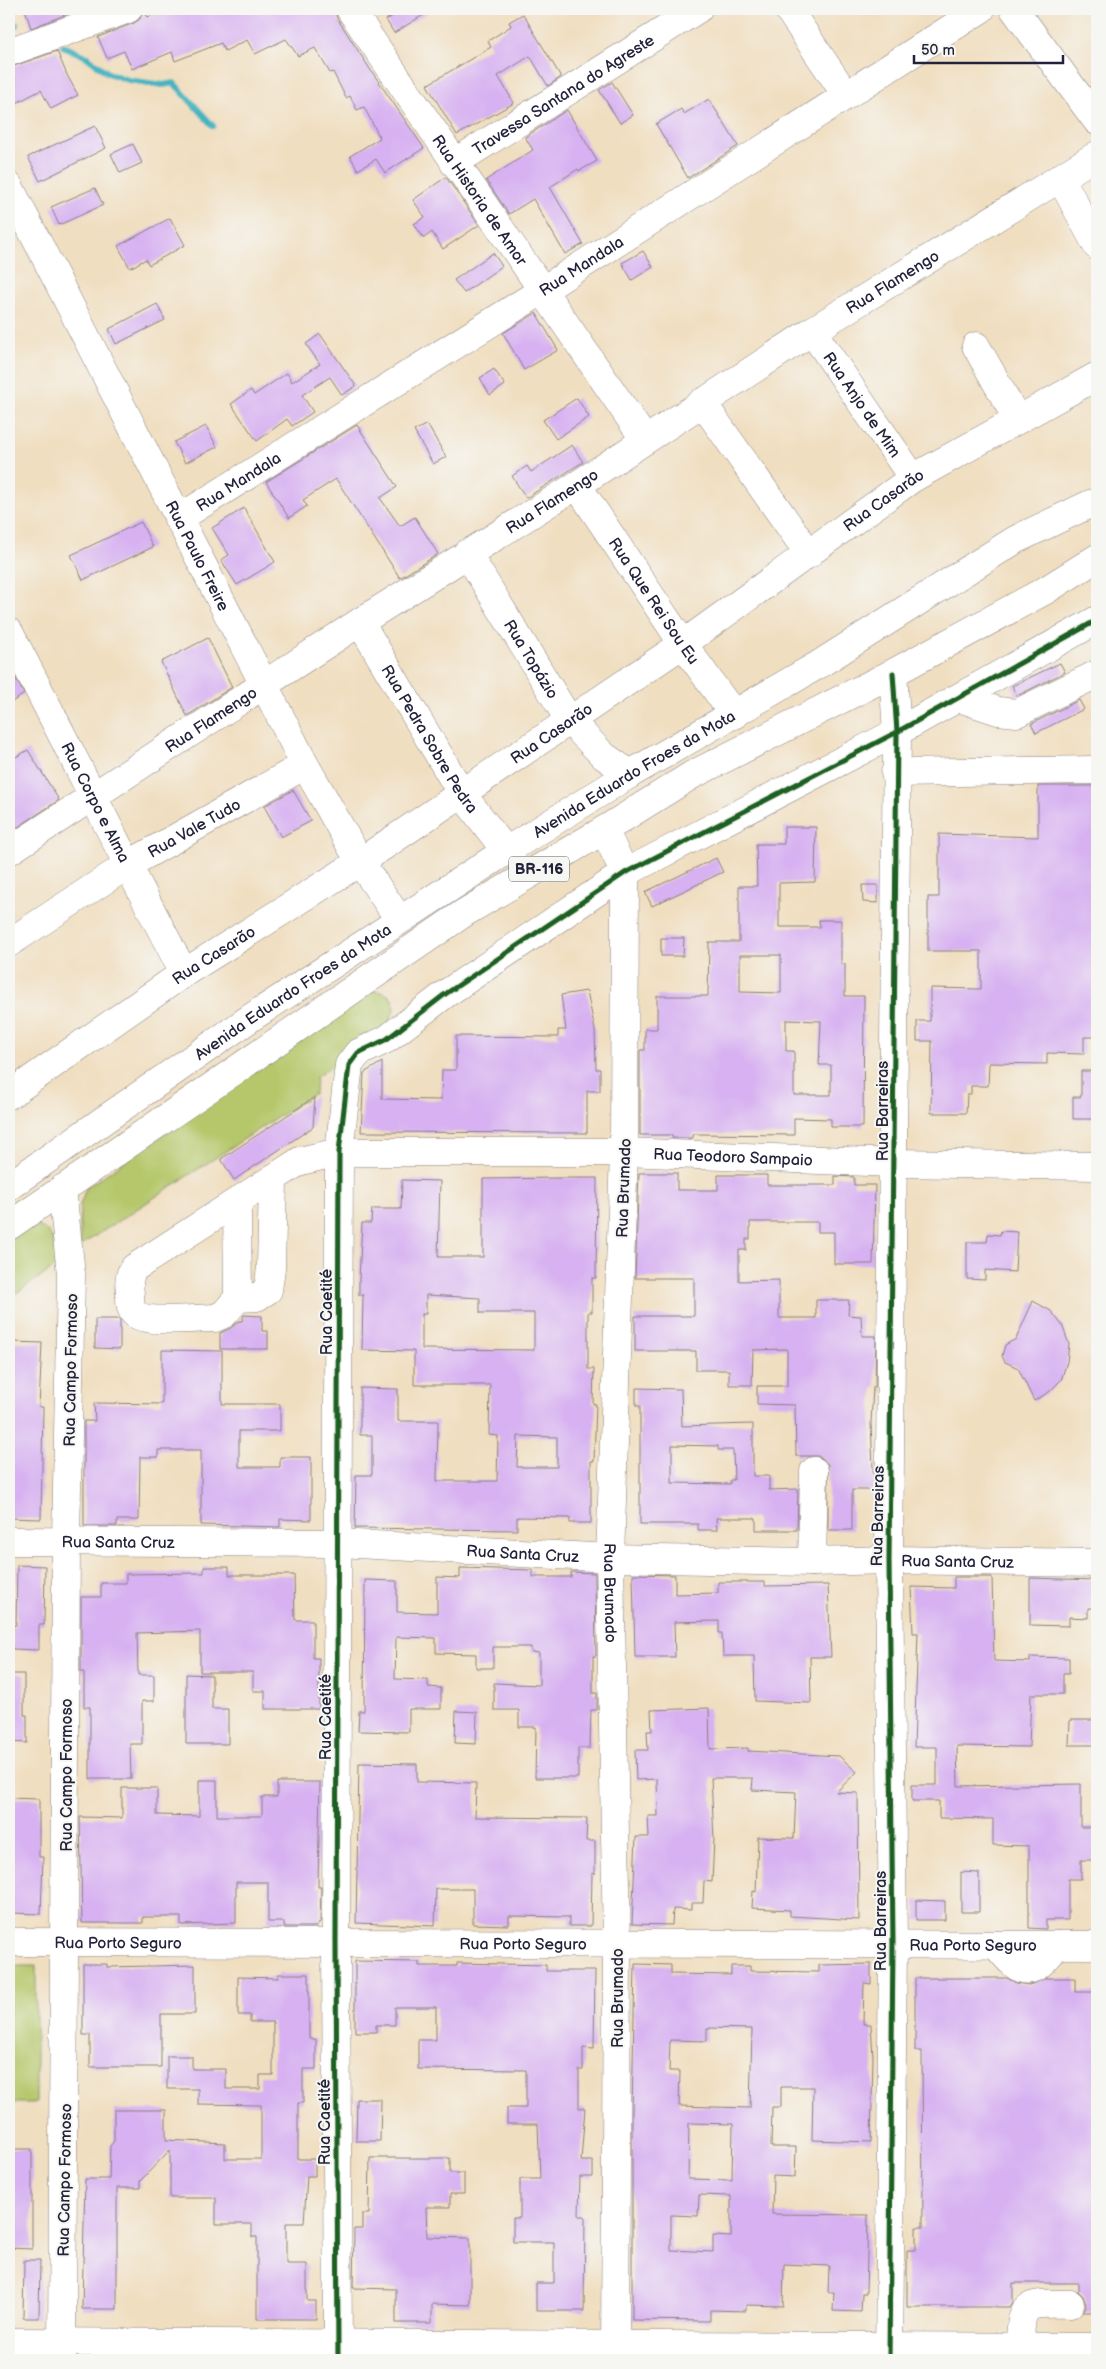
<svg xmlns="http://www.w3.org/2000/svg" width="1106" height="2369" viewBox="0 0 1106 2369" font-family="'Balsamiq Sans',sans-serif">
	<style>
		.green { fill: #b5c76a; stroke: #6c7452 }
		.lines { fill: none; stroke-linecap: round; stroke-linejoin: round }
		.stream { stroke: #46b4c1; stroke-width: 6 }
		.building { fill: #d7b1f1; fill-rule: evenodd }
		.minor-casing { stroke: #89807e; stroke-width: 29 }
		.highway-casing { stroke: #89807e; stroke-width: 29 }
		.minor { stroke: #fff; stroke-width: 28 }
		.highway { stroke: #fff; stroke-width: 28 }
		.cycleway-casing { stroke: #f6f6f2; stroke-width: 8 }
		.cycleway { stroke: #1b5e20; stroke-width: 5 }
		.labels { text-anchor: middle; stroke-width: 4; stroke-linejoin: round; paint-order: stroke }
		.shield { fill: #f6f6f2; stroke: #626272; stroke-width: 1 }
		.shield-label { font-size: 15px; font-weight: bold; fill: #22223b }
		.street-label { font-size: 16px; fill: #22223b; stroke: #f6f6f2 }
	</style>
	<rect width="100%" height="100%" fill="#f6f6f2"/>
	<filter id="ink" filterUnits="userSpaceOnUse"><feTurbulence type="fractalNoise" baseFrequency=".02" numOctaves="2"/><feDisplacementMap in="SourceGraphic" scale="10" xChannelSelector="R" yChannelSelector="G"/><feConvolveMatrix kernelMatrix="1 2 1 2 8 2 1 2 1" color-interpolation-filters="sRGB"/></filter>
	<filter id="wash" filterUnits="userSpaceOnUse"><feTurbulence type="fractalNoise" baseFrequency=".0096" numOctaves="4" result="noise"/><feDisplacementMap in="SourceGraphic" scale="20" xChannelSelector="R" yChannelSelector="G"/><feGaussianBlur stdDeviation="1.12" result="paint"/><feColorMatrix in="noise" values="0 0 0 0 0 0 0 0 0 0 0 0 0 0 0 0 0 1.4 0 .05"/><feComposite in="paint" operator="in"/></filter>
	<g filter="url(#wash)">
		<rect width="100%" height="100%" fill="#f0dec0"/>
		<path class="green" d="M371,991C379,991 387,992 392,999C407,1027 335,1064 316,1077L315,1093L80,1246V1205L86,1188Z
			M33,1226C55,1226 54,1248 57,1266L9,1298V1240Z
			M9,1966H36V2103H9Z"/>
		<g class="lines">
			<path class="stream" d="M9,22L17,25
				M63,46L87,57L108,73L128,80L163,85L174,83L213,126"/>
		</g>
		<g id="blocks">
			<path class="building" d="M25,9H74L75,11L31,28Z
				M143,9H146L147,17L175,9H334L337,18L370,69L424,148L385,173L376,159L358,170L350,156L380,138L364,107L357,110L350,96L346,98L333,72L330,73L315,48L298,56L286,39L255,54L247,40L225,51L221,43L175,61L172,52L132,69L124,51L107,58L98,37L134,23L140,19Z
				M404,9H433L394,33L386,20Z
				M523,14L561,77L548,86L530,56L498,76L514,103L457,135L427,85L491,47L488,41L511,26L509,22Z
				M57,51L67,75L78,95L51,109L41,90L9,107V85L16,81L11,67Z
				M612,82L633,115L620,123L599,90Z
				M709,99L738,146L688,178L656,124L681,109L684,114Z
				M567,110L597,161L579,171L578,169L550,187L583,244L565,254L533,199L509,214L486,180L533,150L525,137Z
				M95,126L106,148L40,181L28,157Z
				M133,144L142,163L120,173L111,154Z
				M446,177L479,225L443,249L432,232L424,238L414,224L425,217L413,200Z
				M95,188L103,205L59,225L51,207Z
				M170,218L185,245L149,265L146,259L130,268L118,246Z
				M643,251L653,267L632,280L622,263Z
				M493,253L502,266L464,293L454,280Z
				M157,304L165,320L116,344L109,329Z
				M536,313L558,350L524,370L503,333Z
				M320,334L356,386L342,395L330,377L302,395L313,412L292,426L287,419L257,441L231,404L251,390L254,395L287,373L292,382L320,364L306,344Z
				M494,369L505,385L490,395L480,378Z
				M577,398L589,417L556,439L543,420Z
				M427,424L446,457L433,464L414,431Z
				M357,425L397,487L380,498L400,526L415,517L438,554L400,578L336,479L303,500L307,506L289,518L266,482Z
				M206,426L217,447L185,463L174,442Z
				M572,445L583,462L526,498L512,476L527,466L531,472Z
				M244,508L275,562L237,585L221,560L229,555L212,528Z
				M141,522L153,547L83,580L71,555Z
				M208,638L232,687L187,716L161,662Z
				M1060,663L1065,672L1017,696L1012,686Z
				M9,666L24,694L9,704Z
				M1079,700L1084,709L1036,733L1031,724Z
				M28,750L59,800L9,833V761Z
				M1038,786H1097V1037H1084V1054L1047,1053V1064L989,1063L988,1086H971V1094H967L966,1113H931L932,1041H917V1021H930V988L981,989V951H928V897H939V834L1038,837Z
				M293,790L311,821L281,837L264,806Z
				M784,827H816L815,882L779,883V927H820L819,920H841V964H845V996H864L863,1127H831V1119L794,1118V1135L693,1134V1138H672V1135H640V1050H645V1029H657V996H708L709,942H739V886H757L756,844H784ZM740,955H781V993L740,992ZM786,1020L821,1021L819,1065H831V1095H794V1051H786Z
				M716,858L723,872L652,906L645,892Z
				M862,885H878V903L863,902Z
				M661,938H684L683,956H661Z
				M587,991L595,1030L596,1069H600V1091H587V1133L361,1132L364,1073L382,1062V1099L441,1100L442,1070H456V1036L558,1037V1030H566L561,995Z
				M1081,1071H1097V1119H1073V1097H1081Z
				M315,1097L313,1127L234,1180L221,1159Z
				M639,1173H677V1190H718V1175H767V1185H835V1176L854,1177V1185H875L873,1264H834V1232H818V1222H750V1239H746V1250H739V1281L779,1280V1318H816V1300H849L848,1315L861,1316L862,1336H876L875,1387H873L871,1423L874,1490H852V1530H828V1464L818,1456H796L795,1405L757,1404V1386H787V1349L753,1350L752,1385H729V1370H696V1351H635V1316H694V1278H635Z
				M558,1178H597L596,1278H592V1312H588V1369H594L593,1404H596L594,1461H591V1523H570V1518L517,1517V1530L355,1528L356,1475H372V1435H360V1388L398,1389V1421H438L437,1481H497L498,1436L489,1435L490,1385H414V1351L362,1350L363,1295H359V1278L362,1223H371L372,1209H401L402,1180L440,1181L438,1257H483V1179ZM426,1295L480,1298V1313H534V1350L422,1349V1314H426ZM518,1436L557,1437V1467H517Z
				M1001,1231L1017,1232L1015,1272L985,1270V1280L967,1279V1242H987L988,1234L1000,1235Z
				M1033,1301L1051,1311L1062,1325L1069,1344L1067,1362L1061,1380L1049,1392L1034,1401L1018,1368L1005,1362L1002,1356L1005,1345L1016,1339Z
				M244,1315L262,1316V1331H268V1349H220V1333L231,1328L239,1321H242Z
				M95,1319H120V1349L95,1348Z
				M13,1342L42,1343L39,1407H43L41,1519L9,1518V1398Z
				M162,1350L222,1351V1404H280V1431H239V1467H280V1457H311V1520L280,1519V1527L201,1525V1450H158V1457H140L139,1520H117V1526H84V1421H95L94,1403L162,1404Z
				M636,1388L681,1389L682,1426L753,1424V1476H769V1490L798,1489L797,1530H756V1518H716L717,1530H698V1524H640V1406H636ZM672,1445L718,1446V1450H733L734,1480H730V1484L672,1483Z
				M17,1565L45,1566L44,1625H39V1650L12,1649L13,1625H16Z
				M204,1567H229V1575H294L295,1620H313V1658H319V1709H265V1691H253V1672H200V1631L137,1633L138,1675H154V1701H142V1744H130L131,1779H90V1707H84V1672H81V1597H101V1583H126V1574L204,1573Z
				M460,1568L533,1570V1577H571V1572L595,1573L596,1656H593V1693H597V1710H591L590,1748H578V1778H535L536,1727H519V1710H494V1683L539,1685V1653L531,1652V1647H493V1668H476V1654L436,1653V1638L396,1637L395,1679L428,1680V1687L441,1688V1709H409V1732L358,1731L359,1711H364L365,1580L397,1581V1612L437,1613V1577L460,1578Z
				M633,1574L675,1575V1594L718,1593V1582H765V1586L828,1585L831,1657H810L811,1703L755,1701L754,1656H723L722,1633H719V1621L674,1622L675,1657H635Z
				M954,1577H992L994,1661L1030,1662V1657L1069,1658V1674H1063V1694H1031L1029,1747L957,1746L958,1786L1081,1784V1827H1097V1860H1081V1879H1068V1920H1046V1929L1029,1928V1846L993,1845V1819L939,1818V1801H912V1785H937V1747H914L918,1633H913L911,1587L954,1588Z
				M1030,1578L1097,1580V1608H1088V1618L1069,1617V1626L1030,1625Z
				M9,1674H24V1715H27V1743L9,1742Z
				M186,1674L212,1675V1709H228V1744H186Z
				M709,1708L710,1749L748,1748V1751L839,1756L857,1772L836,1792L858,1793L859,1920L790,1916V1910L752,1908L753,1891L756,1892L758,1837L794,1838L796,1792L752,1790L753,1778H711L714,1839L712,1882L704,1881L703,1903H691V1910L673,1909L672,1925L632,1924L636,1837H649L648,1816H658L657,1779L636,1780L635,1750H648L647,1731H652L651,1710Z
				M456,1711L477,1712L476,1744L455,1743Z
				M1070,1720H1097V1745H1069Z
				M359,1763L417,1764V1782L476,1783L475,1817L587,1818L586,1841H595V1874L592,1873L591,1926H569V1917L509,1916V1925L473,1924V1889H436L435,1926L356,1923Z
				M199,1780H217V1816H262V1797H277V1782H320L318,1887H321L320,1922L316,1927H284V1922H268V1882H236V1923L181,1925V1917H143V1923H82L80,1817L122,1818V1788H157V1815L199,1816Z
				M9,1798L39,1799V1857H43L41,1914L9,1913Z
				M961,1872L979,1873V1912H961Z
				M916,1900L945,1901V1920H916Z
				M355,1961L419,1962V1966H457V1963L546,1965V1971H595L594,2049L583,2048V2070H579V2108H585L581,2161H593V2177H580L579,2216H585L584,2311H536V2283H554V2242H513V2218H520V2179H540L538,2124H507V2108H526V2070L418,2069V2040H436V2007H395V2025H376V2032H355Z
				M83,1964H107V1967L195,1965V2014H161V2067H90V2035H83Z
				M635,1964L671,1965V1974L731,1975V1966H750V1971L819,1972V1965L871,1964V1984L864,1983L863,2024H871L873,2057L871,2142L812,2140L813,2087H781V2107H772L771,2147H796L795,2177L773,2176L772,2214L868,2215L866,2293H862L861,2312L833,2311L834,2292H828L829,2266L784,2264L783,2306L746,2305V2311L710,2310V2321L632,2320V2114ZM707,2028L752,2029L750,2108L679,2106L680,2071H669L670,2040L707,2041ZM689,2123L733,2124L732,2180L688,2179ZM699,2195L731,2196V2237L713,2236V2252L671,2250V2215L698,2216Z
				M278,1974H309V2039H316V2069H303V2103H298V2159H315V2176H307L304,2223H286V2264H307V2301H316V2319H257V2237H252V2224H216V2198H170V2150L140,2181V2188H117V2309H82L85,2179H109L110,2146L114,2141V2110H166V2140L225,2143V2159H261V2105L198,2104V2089H167V2056H192V2069H226V2089H260V2075H273V2022H250V2015H238V1977L278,1978Z
				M915,1978H1007L1016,1983L1029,1985L1047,1978H1075V1992H1097V2312H1084L1086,2304L1083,2296L1078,2291V2283H1013V2302L1010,2307H907V2250H916V2227H923L922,2051H915Z
				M357,2099H381L380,2141H356Z
				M9,2149H32V2249L9,2248Z
				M370,2158H450V2173H464V2194H450V2207H426L427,2237L470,2238V2305L432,2304V2323H396V2289L353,2288L354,2229H362V2214H369Z
				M24,2260H40L39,2318H23Z"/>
		</g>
	</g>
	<g filter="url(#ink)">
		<use href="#blocks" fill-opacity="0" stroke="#89807e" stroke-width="1"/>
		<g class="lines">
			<defs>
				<g id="minor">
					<path id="s1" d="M350,9C447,153 547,296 645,440"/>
					<path d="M788,9L846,95"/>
					<path d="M1014,9L1097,121"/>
					<path d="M9,52L128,9"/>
					<path id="s2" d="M454,163L698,9"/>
					<path d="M1061,179L1097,246"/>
					<path id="s3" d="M9,186L305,765L360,862L399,919"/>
					<path id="s4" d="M812,331L913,478"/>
					<path d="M976,346L1017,419"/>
					<path d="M702,402L809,554"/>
					<path id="s5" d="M577,485L683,644L734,715"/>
					<path id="s6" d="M178,519L543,290L981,9"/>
					<path id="s7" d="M467,553L569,720L604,756L630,774"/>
					<path id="s8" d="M360,622L462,794L506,851"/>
					<path id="s9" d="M9,632C68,745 124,860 184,973"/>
					<path d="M959,698L998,711L1017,713L1097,674"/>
					<path d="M895,773L1097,770"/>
					<path id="s10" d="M604,830L625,873L624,1152L610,1558L617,1945L615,2360"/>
					<path id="s11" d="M9,851L360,622L577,485L812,331L1097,155"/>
					<path id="s12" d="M9,943L126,866L305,765"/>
					<path id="s13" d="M9,1095L184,973L360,862L683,644L913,478L1097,376"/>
					<path id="s14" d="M273,1179L271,1268L268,1290L257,1297L238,1298L224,1314L215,1318C198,1318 145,1324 134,1313C130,1308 130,1301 130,1294C129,1284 128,1276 134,1268L300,1161L339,1152H624L894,1163L1097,1166"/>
					<path d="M62,1189L71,1274L66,1541L62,2360"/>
					<path d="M237,1202L238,1298"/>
					<path id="s15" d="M9,1541L338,1543L610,1558L812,1562L889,1560L1097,1563"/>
					<path d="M812,1562L814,1471"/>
					<path id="s16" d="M9,1942L1097,1945"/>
					<path d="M996,1945C1022,1977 1031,1979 1057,1945"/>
					<path d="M9,2342L1097,2347"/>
					<path d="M1020,2346C1021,2301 1025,2303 1070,2304"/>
					<path d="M338,2360L336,1942L339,1152L349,1065L358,1053L387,1039L444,995L625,873L897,732L1097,620"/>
					<path d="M889,2360L893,1944L889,1560L897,732L893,673"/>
				</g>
				<g id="highway">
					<path id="s17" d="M9,1186L252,1017L506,851L630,774L818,665L1015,540L1090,504L1097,505"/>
					<path d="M9,1226L464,913L604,830L692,775L893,673L1046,590L1097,558"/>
				</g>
			</defs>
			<use href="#minor" class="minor-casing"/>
			<use href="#highway" class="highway-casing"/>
			<use href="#minor" class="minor"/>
			<use href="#highway" class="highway"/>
			<defs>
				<path id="cycleway" d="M338,2360L336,1942L339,1152L349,1065L358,1053L387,1039L444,995L625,873L897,732L1097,620
					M889,2360L893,1944L889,1560L897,732L893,673"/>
			</defs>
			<use href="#cycleway" class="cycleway-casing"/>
			<use href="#cycleway" class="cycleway"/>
		</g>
	</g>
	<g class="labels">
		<rect class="shield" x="509" y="856.5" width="60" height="25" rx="4"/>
		<g class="shield-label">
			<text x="539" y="874">BR-116</text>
		</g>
		<g class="street-label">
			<text dy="6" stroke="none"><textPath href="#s2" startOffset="129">Travessa Santana do Agreste</textPath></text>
			<text dy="6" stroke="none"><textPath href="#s1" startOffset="231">Rua Historia de Amor</textPath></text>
			<text dy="6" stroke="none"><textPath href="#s6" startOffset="476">Rua Mandala</textPath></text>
			<text dy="6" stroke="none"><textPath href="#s11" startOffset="1051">Rua Flamengo</textPath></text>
			<text dy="6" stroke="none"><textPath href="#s4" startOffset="89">Rua Anjo de Mim</textPath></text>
			<text dy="6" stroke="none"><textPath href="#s6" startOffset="71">Rua Mandala</textPath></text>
			<text dy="6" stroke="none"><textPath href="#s11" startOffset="646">Rua Flamengo</textPath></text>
			<text dy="6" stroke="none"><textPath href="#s13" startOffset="1058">Rua Casarão</textPath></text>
			<text dy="6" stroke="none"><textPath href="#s3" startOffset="415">Rua Paulo Freire</textPath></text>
			<text dy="6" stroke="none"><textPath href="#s5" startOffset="139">Rua Que Rei Sou Eu</textPath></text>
			<text dy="6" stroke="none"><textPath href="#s7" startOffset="124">Rua Topázio</textPath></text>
			<text dy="6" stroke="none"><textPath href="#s11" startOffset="241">Rua Flamengo</textPath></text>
			<text dy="6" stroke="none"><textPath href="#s13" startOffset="652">Rua Casarão</textPath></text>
			<text dy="6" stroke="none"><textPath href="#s8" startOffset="136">Rua Pedra Sobre Pedra</textPath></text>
			<text dy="6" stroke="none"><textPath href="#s17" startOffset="749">Avenida Eduardo Froes da Mota</textPath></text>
			<text dy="6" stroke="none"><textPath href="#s9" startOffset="191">Rua Corpo e Alma</textPath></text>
			<text dy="6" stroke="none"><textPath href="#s12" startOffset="218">Rua Vale Tudo</textPath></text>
			<text dy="6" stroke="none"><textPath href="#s13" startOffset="248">Rua Casarão</textPath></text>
			<text dy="6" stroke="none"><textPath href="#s17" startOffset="344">Avenida Eduardo Froes da Mota</textPath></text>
			<text transform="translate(882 1111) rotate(-90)" y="6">Rua Barreiras</text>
			<text dy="6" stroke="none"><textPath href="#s14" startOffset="935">Rua Teodoro Sampaio</textPath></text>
			<text transform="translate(623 1188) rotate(-88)" y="6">Rua Brumado</text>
			<text transform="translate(326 1312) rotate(-90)" y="6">Rua Caetité</text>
			<text transform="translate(70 1370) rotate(-89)" y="6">Rua Campo Formoso</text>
			<text transform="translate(877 1516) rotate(-89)" y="6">Rua Barreiras</text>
			<text dy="6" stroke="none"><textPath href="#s15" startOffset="109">Rua Santa Cruz</textPath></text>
			<text dy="6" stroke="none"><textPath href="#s15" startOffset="514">Rua Santa Cruz</textPath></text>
			<text dy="6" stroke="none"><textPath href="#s15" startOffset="949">Rua Santa Cruz</textPath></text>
			<text dy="6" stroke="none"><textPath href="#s10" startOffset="768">Rua Brumado</textPath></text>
			<text transform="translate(325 1717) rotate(-90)" y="6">Rua Caetité</text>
			<text transform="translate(66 1775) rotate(-90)" y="6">Rua Campo Formoso</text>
			<text transform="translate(880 1921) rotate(-90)" y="6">Rua Barreiras</text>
			<text dy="6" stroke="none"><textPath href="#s16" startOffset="109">Rua Porto Seguro</textPath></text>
			<text dy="6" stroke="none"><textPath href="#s16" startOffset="514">Rua Porto Seguro</textPath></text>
			<text dy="6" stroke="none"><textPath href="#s16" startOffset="964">Rua Porto Seguro</textPath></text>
			<text transform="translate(617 1998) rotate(-90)" y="6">Rua Brumado</text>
			<text transform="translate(324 2122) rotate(-90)" y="6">Rua Caetité</text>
			<text transform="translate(64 2180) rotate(-89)" y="6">Rua Campo Formoso</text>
		</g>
	</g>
	<rect width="1106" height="2369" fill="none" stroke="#f6f6f2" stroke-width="30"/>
	<path d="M914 55v8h149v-8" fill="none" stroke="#22223b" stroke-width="2.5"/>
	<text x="921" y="55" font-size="15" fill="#22223b" stroke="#f6f6f2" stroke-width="4" paint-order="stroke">50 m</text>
</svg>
